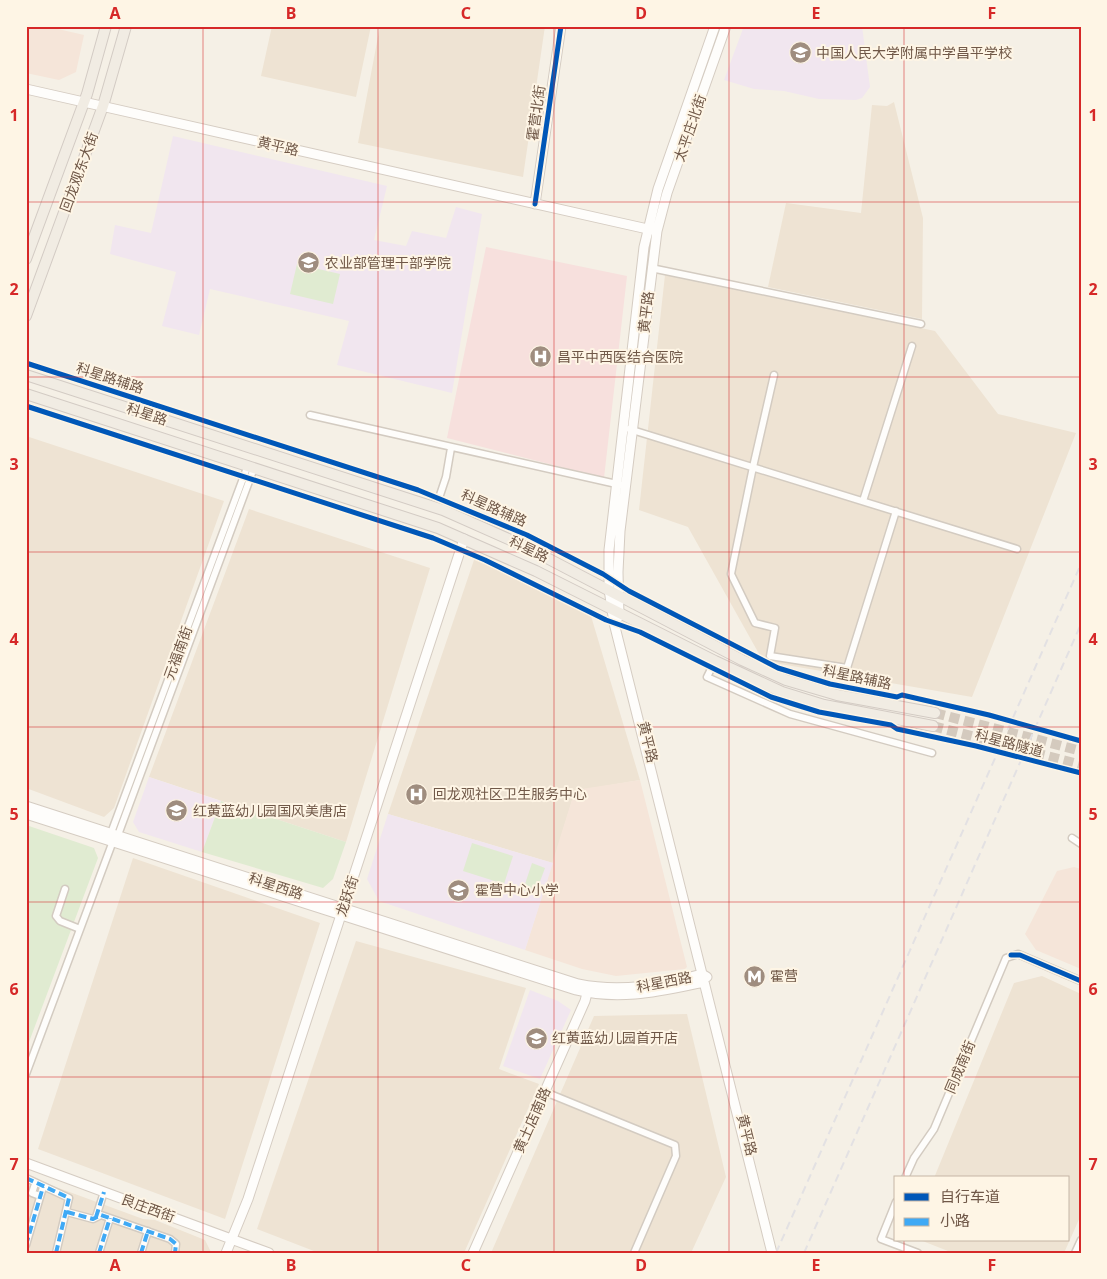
<svg xmlns="http://www.w3.org/2000/svg" width="1107" height="1279" viewBox="0 0 1107 1279" font-family="'Noto Sans','Noto Sans SC',sans-serif">
	<style>
		.residential { fill: #eee3d3 }
		.commercial { fill: #f5e5d9 }
		.education { fill: #f1e6ef }
		.medical { fill: #f7e0dd }
		.green { fill: #e0ebd1 }
		.lines { fill: none; stroke-linecap: round; stroke-linejoin: round }
		.primary-tunnel { stroke: #d4cabe; stroke-width: 10; stroke-dasharray: 10 5; stroke-linecap: butt }
		.street-casing { stroke: #d3cbc1; stroke-width: 9 }
		.secondary-casing { stroke: #d5ccc2; stroke-width: 11 }
		.primary-casing { stroke: #d3cbc4; stroke-width: 12 }
		.street { stroke: #fefdfb; stroke-width: 6 }
		.secondary { stroke: #fefdfb; stroke-width: 9 }
		.primary { stroke: #f1ece3; stroke-width: 10 }
		.rail { stroke: #e3e1e3; stroke-width: 2; stroke-dasharray: 8 5; stroke-linecap: butt }
		.quiet { stroke: #3fa9f5; stroke-width: 4; stroke-dasharray: 8 4; stroke-linecap: butt }
		.cycleway-casing { stroke: #fef5e5; stroke-width: 8 }
		.cycleway { stroke: #0057b8; stroke-width: 5 }
		.grid { fill: none; stroke: #d62828; stroke-width: 1; stroke-opacity: 0.55 }
		.labels { text-anchor: middle; stroke-width: 4; stroke-linejoin: round; paint-order: stroke }
		.poi-label { font-size: 14px; fill: #705848; stroke: #fef5e5; text-anchor: start }
		.street-label { font-size: 14px; fill: #705848; stroke: #fef5e5 }
		.neatline { fill: none; stroke: #d62828; stroke-width: 2 }
		.grid-label { font-size: 16px; text-anchor: middle; font-weight: bold; fill: #d62828 }
	</style>
	<rect width="100%" height="100%" fill="#f5f0e6"/>
	<path class="residential" d="M272,26H371L356,97L261,76Z
		M380,26H545L523,177L358,143Z
		M894,102L923,218L922,319L768,287L786,203L861,213L872,105L887,106Z
		M665,275L935,331L998,414L1076,433L972,697L763,661L688,527L639,510Z
		M26,436L224,501L114,808L104,817L26,788Z
		M249,509L430,568L346,842L149,777Z
		M475,557L591,616L640,780L575,791L553,863L388,814Z
		M133,858L320,923L225,1219L38,1149Z
		M356,941L526,988L499,1069L539,1084L464,1253H319L257,1229Z
		M1042,976L1081,994V1215L1064,1253H953L920,1240H1068V1178H934L1014,983Z
		M687,1014L726,1177L691,1253H491L594,1016Z
		M26,1176L143,1219L155,1220L205,1240L211,1252L26,1253Z"/>
	<path class="commercial" d="M26,26H45L84,35L76,72L59,80L26,73Z
		M640,780L687,967L685,969L616,976L582,969L525,950L575,790Z
		M1074,867L1081,869V969L1036,950L1025,934L1057,871Z"/>
	<path class="education" d="M744,26H862L870,87L862,98L856,100L819,99L784,91L754,89L724,80Z
		M173,136L387,186L374,240L406,246L412,231L446,238L456,207L482,214L452,393L337,365L349,321L210,289L199,335L162,326L176,272L110,254L115,225L151,233Z
		M149,777L221,801L202,852L139,832L133,822Z
		M388,814L553,863L525,950L379,901L367,879Z
		M530,990L558,1001L571,1010L540,1079L503,1066Z"/>
	<path class="medical" d="M486,247L627,276L604,478L447,438Z"/>
	<path class="green" d="M297,264L340,274L333,304L290,294Z
		M221,801L346,842L333,879L323,888L202,852Z
		M26,825L94,848L98,858L26,1050Z
		M472,843L513,856L504,884L463,871Z
		M532,863L545,868L535,895L523,890Z"/>
	<g class="lines">
		<path class="primary-tunnel" d="M935,713L1081,751
			M933,726L1081,765"/>
		<defs>
			<path id="street" d="M651,268L921,324
				M774,375L753,467L731,574L755,623L775,628L770,656L847,668L896,511
				M310,415L621,485
				M629,429L1017,549
				M439,498L446,477L451,448
				M863,501L912,346
				M715,661L707,677L790,714L932,753
				M112,838L111,833L248,465
				M1072,838L1081,844
				M65,889L56,916L60,921L80,929
				M26,1074L113,841L118,835L254,468
				M545,1092L675,1145L676,1156L634,1253
				M26,1178L69,1198L56,1253
				M905,1178L914,1158L934,1129L1006,958L1018,954L1081,981
				M35,1184L32,1193L40,1196
				M896,1202L881,1239L918,1253
				M67,1212L93,1219L101,1215L170,1239L176,1244L175,1253
				M96,1217L104,1192
				M26,1245L43,1187
				M99,1253L110,1218
				M141,1253L148,1231
				M1075,1253L1081,1240"/>
			<path id="secondary" d="M715,26L658,189L644,247L609,550V589L614,623L772,1253
				M26,89L652,230
				M535,204L561,26
				M619,617L618,572L620,531L657,231L667,193L726,26
				M26,806L578,984C622,993 660,985 702,974L707,977
				M26,814L576,990C621,1001 660,991 704,982
				M26,1163L269,1253
				M226,1253L248,1199L464,539
				M473,1253L585,1001L588,989"/>
			<path id="primary" d="M26,259L87,94L106,26
				M26,316L103,106L126,26
				M26,375L443,510L522,545L742,660L786,680L837,695L935,713
				M26,394L438,528L536,571L715,661L782,692L824,705L933,726"/>
		</defs>
		<use href="#street" class="street-casing"/>
		<use href="#secondary" class="secondary-casing"/>
		<use href="#primary" class="primary-casing"/>
		<use href="#street" class="street"/>
		<use href="#secondary" class="secondary"/>
		<use href="#primary" class="primary"/>
		<path class="rail" d="M776,1253L1081,564
			M804,1253L1081,624"/>
		<path class="quiet" d="M26,1178L69,1198L56,1253
			M67,1212L93,1219L101,1215L170,1239L176,1244L175,1253
			M96,1217L104,1192
			M26,1245L43,1187
			M99,1253L110,1218
			M141,1253L148,1231"/>
		<defs>
			<path id="cycleway" d="M535,204L561,26
				M26,363L418,490L527,535L603,574L629,591L778,668L830,684L897,697L902,695L989,715L1081,741
				M26,406L433,538L485,560L606,620L640,632L771,697L819,712L891,725L897,729L976,746L1081,773
				M1011,955H1020L1081,981"/>
		</defs>
		<use href="#cycleway" class="cycleway-casing"/>
		<use href="#cycleway" class="cycleway"/>
	</g>
	<path class="grid" d="M203,26V1253M378,26V1253M554,26V1253M729,26V1253M904,26V1178M26,202H1081M26,377H1081M26,552H1081M26,727H1081M26,902H1081M26,1077H1081M904,1240V1253"/>
	<defs>
		<symbol id="school-disc" viewBox="-11 -11 22 22"><circle r="9.5" fill="#9f8d7f" stroke="#fef5e5"/><path d="M0-5L7-2L0 1L-7-2ZM-4 1L0 2.5L4 1V4Q0 6-4 4Z" fill="#fff"/></symbol>
		<symbol id="hospital-disc" viewBox="-11 -11 22 22"><circle r="9.5" fill="#9f8d7f" stroke="#fef5e5"/><path d="M-5-5h3v3.5h4V-5h3V5h-3V1.5h-4V5h-3Z" fill="#fff"/></symbol>
		<symbol id="metro-disc" viewBox="-11 -11 22 22"><circle r="9.5" fill="#9f8d7f" stroke="#fef5e5"/><path d="M-5.5 5V-5H-3L0 0L3-5H5.5V5H3V-.5L0 4L-3-.5V5Z" fill="#fff"/></symbol>
	</defs>
	<g fill-rule="evenodd">
		<use href="#school-disc" x="788" y="40" width="25" height="25"/>
		<use href="#school-disc" x="296" y="250" width="25" height="25"/>
		<use href="#hospital-disc" x="528" y="344" width="25" height="25"/>
		<use href="#hospital-disc" x="404" y="782" width="25" height="25"/>
		<use href="#school-disc" x="164" y="798" width="25" height="25"/>
		<use href="#school-disc" x="446" y="878" width="25" height="25"/>
		<use href="#metro-disc" x="742" y="964" width="25" height="25"/>
		<use href="#school-disc" x="524" y="1026" width="25" height="25"/>
	</g>
	<g class="labels">
		<g class="poi-label">
			<text x="816" y="58">中国人民大学附属中学昌平学校</text>
			<text x="325" y="268">农业部管理干部学院</text>
			<text x="557" y="362">昌平中西医结合医院</text>
			<text x="433" y="799">回龙观社区卫生服务中心</text>
			<text x="193" y="816">红黄蓝幼儿园国风美唐店</text>
			<text x="475" y="895">霍营中心小学</text>
			<text x="770" y="981">霍营</text>
			<text x="552" y="1043">红黄蓝幼儿园首开店</text>
		</g>
		<g class="street-label">
			<text transform="translate(536 113) rotate(-82)" y="5">霍营北街</text>
			<text transform="translate(690 128) rotate(-71)" y="5">太平庄北街</text>
			<text transform="translate(278 146) rotate(13)" y="5">黄平路</text>
			<text transform="translate(79 172) rotate(-70)" y="5">回龙观东大街</text>
			<text transform="translate(646 312) rotate(-83)" y="5">黄平路</text>
			<text transform="translate(110 378) rotate(18)" y="5">科星路辅路</text>
			<text transform="translate(147 414) rotate(18)" y="5">科星路</text>
			<text transform="translate(494 508) rotate(24)" y="5">科星路辅路</text>
			<text transform="translate(529 549) rotate(26)" y="5">科星路</text>
			<text transform="translate(178 653) rotate(-70)" y="5">元福南街</text>
			<text transform="translate(857 677) rotate(12)" y="5">科星路辅路</text>
			<text transform="translate(648 742) rotate(76)" y="5">黄平路</text>
			<text transform="translate(1009 743) rotate(15)" y="5">科星路隧道</text>
			<text transform="translate(276 886) rotate(18)" y="5">科星西路</text>
			<text transform="translate(347 896) rotate(-72)" y="5">龙跃街</text>
			<text transform="translate(664 982) rotate(-11)" y="5">科星西路</text>
			<text transform="translate(960 1067) rotate(-67)" y="5">同成南街</text>
			<text transform="translate(532 1120) rotate(-66)" y="5">黄土店南路</text>
			<text transform="translate(747 1135) rotate(76)" y="5">黄平路</text>
			<text transform="translate(148 1208) rotate(20)" y="5">良庄西街</text>
		</g>
	</g>
	<rect width="1107" height="1279" fill="none" stroke="#fef5e5" stroke-width="55"/>
	<rect x="894" y="1176" width="175" height="65" fill="#fef5e5" stroke="#c5b6a6"/>
	<rect x="904" y="1193" width="25" height="8" fill="#0057b8" stroke="#c5b6a6"/>
	<text x="940" y="1202" font-size="15" fill="#705848">自行车道</text>
	<rect x="904" y="1218" width="25" height="8" fill="#3fa9f5" stroke="#c5b6a6"/>
	<text x="940" y="1226" font-size="15" fill="#705848">小路</text>
	<rect x="28" y="28" width="1052" height="1224" class="neatline"/>
	<g class="grid-label">
		<text x="115" y="19">A</text>
		<text x="291" y="19">B</text>
		<text x="466" y="19">C</text>
		<text x="641" y="19">D</text>
		<text x="816" y="19">E</text>
		<text x="992" y="19">F</text>
		<text x="14" y="121">1</text>
		<text x="1093" y="121">1</text>
		<text x="14" y="295">2</text>
		<text x="1093" y="295">2</text>
		<text x="14" y="470">3</text>
		<text x="1093" y="470">3</text>
		<text x="14" y="645">4</text>
		<text x="1093" y="645">4</text>
		<text x="14" y="820">5</text>
		<text x="1093" y="820">5</text>
		<text x="14" y="995">6</text>
		<text x="1093" y="995">6</text>
		<text x="14" y="1170">7</text>
		<text x="1093" y="1170">7</text>
		<text x="115" y="1271">A</text>
		<text x="291" y="1271">B</text>
		<text x="466" y="1271">C</text>
		<text x="641" y="1271">D</text>
		<text x="816" y="1271">E</text>
		<text x="992" y="1271">F</text>
	</g>
</svg>
